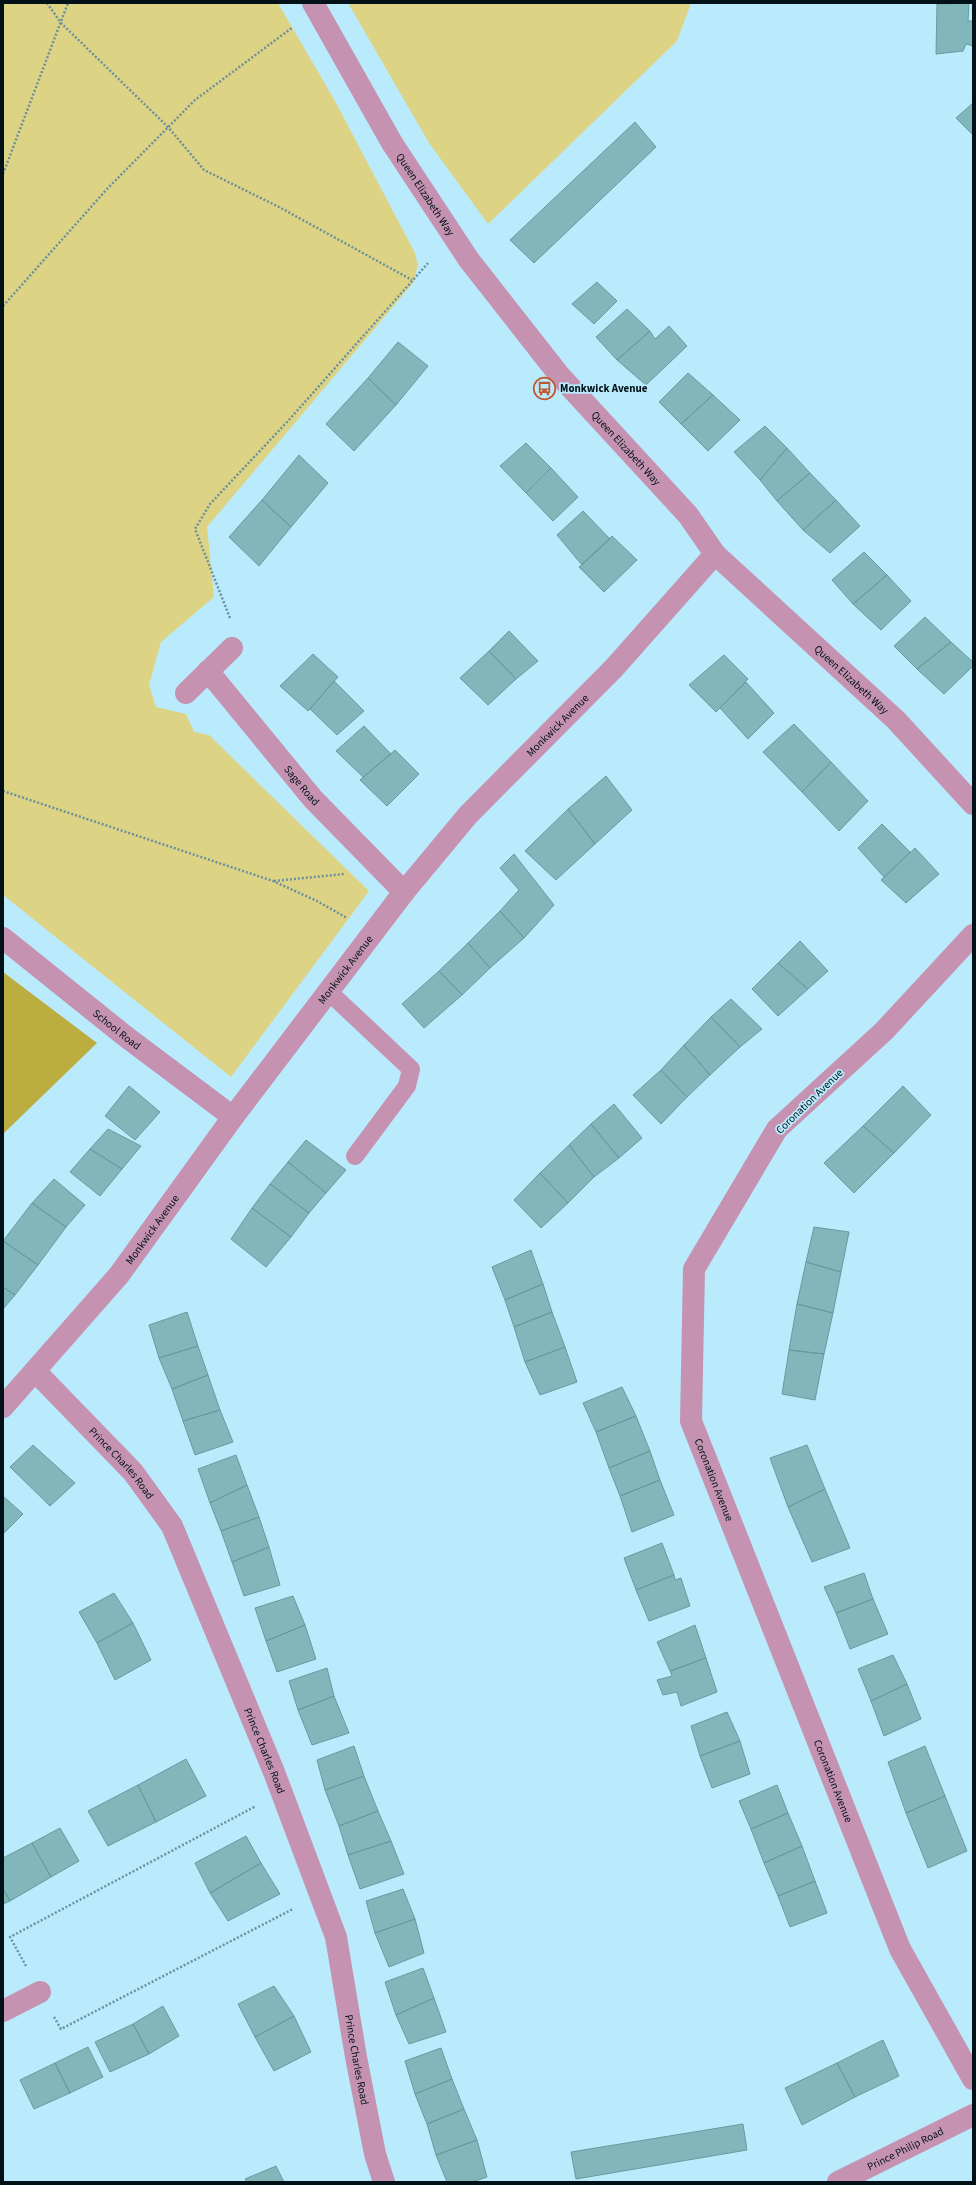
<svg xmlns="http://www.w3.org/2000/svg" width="976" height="2185" viewBox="0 0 976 2185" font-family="'Source Sans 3',sans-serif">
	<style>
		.green { fill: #ddd385 }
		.forest { fill: #bcad41 }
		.building { fill: #81b6ba; stroke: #669b9e }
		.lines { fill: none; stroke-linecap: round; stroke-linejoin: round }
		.path { stroke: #6c909c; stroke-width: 2.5; stroke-dasharray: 2 2; stroke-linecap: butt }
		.service { stroke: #c593b1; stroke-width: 18 }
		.minor { stroke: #c593b1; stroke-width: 22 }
		.labels { text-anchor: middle; stroke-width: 3.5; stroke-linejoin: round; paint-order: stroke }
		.street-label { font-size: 11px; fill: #011117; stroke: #baebfd }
		.poi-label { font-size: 11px; font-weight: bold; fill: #011117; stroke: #baebfd; text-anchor: start }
	</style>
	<rect width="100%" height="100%" fill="#baebfd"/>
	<path class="green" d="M3,3H278L335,101L415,253L418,265L413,283L207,527L214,597L161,642L149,685L156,707L186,714L194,732L209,735L369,891L231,1077L3,895Z
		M348,3H691L677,41L488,224L429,143Z"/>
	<path class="forest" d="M3,972L97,1043L3,1134Z"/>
	<path class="building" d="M969,3L968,21H973V46L966,44L963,51L936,54L937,4Z
		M973,103V135L956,118Z
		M635,122L656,147L534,263L510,240Z
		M597,282L617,301L594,324L572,304Z
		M627,309L650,331L617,360L596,337Z
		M669,326L687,346L646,385L617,360L650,331L655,339Z
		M398,342L428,366L396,405L368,378Z
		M688,373L713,395L681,424L659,402Z
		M368,378L396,405L354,451L326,424Z
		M713,395L740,420L708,451L681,424Z
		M765,426L787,448L760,480L734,452Z
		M526,443L551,468L526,493L500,466Z
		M787,448L810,473L777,501L760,480Z
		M299,455L328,483L291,527L262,500Z
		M551,468L578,497L553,521L526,493Z
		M810,473L836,500L803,530L777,501Z
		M262,500L291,527L259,566L229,537Z
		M836,500L860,526L830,553L803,530Z
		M583,511L610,539L582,565L557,535Z
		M612,536L637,560L604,592L579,567Z
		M864,552L887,575L853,604L832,580Z
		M887,575L911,601L881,630L853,604Z
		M925,617L951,642L917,669L894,646Z
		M509,631L538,661L516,679L489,651Z
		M951,642L973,662V666L944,694L917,669Z
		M489,651L516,679L488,705L460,678Z
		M313,654L338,677L308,711L280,686Z
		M724,655L748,679L716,712L689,685Z
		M334,681L364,711L337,735L310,709Z
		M746,682L774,713L748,739L720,708Z
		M794,724L831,762L802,792L763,752Z
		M364,726L391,754L363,777L336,751Z
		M395,750L419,774L387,806L360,780Z
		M831,762L868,801L839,831L802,792Z
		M606,776L632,810L595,844L568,809Z
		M568,809L595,844L556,880L525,851Z
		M882,824L910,852L884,877L858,848Z
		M915,848L939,874L906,903L881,880Z
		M514,854L554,905L524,938L500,911L519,890L500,868Z
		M500,911L524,938L490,968L468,943Z
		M800,941L828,971L808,989L778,963Z
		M468,943L490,968L462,995L439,971Z
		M778,963L808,989L778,1016L752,989Z
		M439,971L462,995L424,1028L402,1004Z
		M731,999L762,1029L740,1047L711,1017Z
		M711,1017L740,1047L710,1075L684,1045Z
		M684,1045L710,1075L687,1097L661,1070Z
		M661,1070L687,1097L661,1124L633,1095Z
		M129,1086L160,1112L135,1140L105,1116Z
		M903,1086L931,1115L894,1153L863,1126Z
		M614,1104L642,1138L619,1158L591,1124Z
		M591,1124L619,1158L594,1177L569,1145Z
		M863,1126L894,1153L854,1193L824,1163Z
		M108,1129L141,1146L122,1169L90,1149Z
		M306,1140L346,1170L326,1193L288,1162Z
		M569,1145L594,1177L568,1203L540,1173Z
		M90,1149L122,1169L100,1196L70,1172Z
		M288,1162L326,1193L309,1213L270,1184Z
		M540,1173L568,1203L541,1228L514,1200Z
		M54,1179L85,1205L66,1227L32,1203Z
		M270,1184L309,1213L291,1237L252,1208Z
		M32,1203L66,1227L38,1265L3,1241Z
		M252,1208L291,1237L266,1267L231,1239Z
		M814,1227L849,1232L841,1272L806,1262Z
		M3,1241L38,1265L15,1295L3,1287Z
		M531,1250L543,1284L505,1300L492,1267Z
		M806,1262L841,1272L833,1313L797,1304Z
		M543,1284L552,1312L514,1327L505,1300Z
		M3,1287L15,1295L3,1309Z
		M797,1304L833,1313L824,1354L789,1350Z
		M187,1312L198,1346L159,1358L149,1325Z
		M552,1312L565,1347L525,1362L514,1327Z
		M198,1346L208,1375L172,1389L159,1358Z
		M565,1347L577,1382L540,1395L525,1362Z
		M789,1350L824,1354L815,1400L782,1394Z
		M208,1375L220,1410L183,1421L172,1389Z
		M622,1387L636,1416L596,1432L583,1403Z
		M220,1410L233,1442L195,1455L183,1421Z
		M636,1416L650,1451L609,1468L596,1432Z
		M33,1445L75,1483L50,1506L10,1467Z
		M807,1445L825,1489L788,1507L770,1458Z
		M650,1451L660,1480L620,1496L609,1468Z
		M236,1455L247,1485L210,1503L198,1469Z
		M660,1480L674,1515L632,1532L620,1496Z
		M247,1485L259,1517L221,1531L210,1503Z
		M825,1489L850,1548L812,1562L788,1507Z
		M3,1496L23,1514L3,1534Z
		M259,1517L269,1547L232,1562L221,1531Z
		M662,1543L674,1575L636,1590L624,1558Z
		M269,1547L280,1585L244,1596L232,1562Z
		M864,1573L873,1599L836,1613L824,1587Z
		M674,1575L675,1580L681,1578L690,1606L649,1621L636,1590Z
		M114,1593L133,1623L97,1643L79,1612Z
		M293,1596L305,1625L266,1641L255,1608Z
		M873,1599L888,1634L850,1649L836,1613Z
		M133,1623L151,1660L115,1680L97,1643Z
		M305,1625L316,1659L277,1672L266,1641Z
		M695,1625L706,1658L670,1671L657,1642Z
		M893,1655L907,1684L871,1701L858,1669Z
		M706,1658L717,1692L681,1706L677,1692L663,1695L657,1680L672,1676L670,1671Z
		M327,1668L334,1696L298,1710L289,1681Z
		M907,1684L921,1719L884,1736L871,1701Z
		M334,1696L349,1733L312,1745L298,1710Z
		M727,1712L740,1741L700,1756L691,1726Z
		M740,1741L750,1774L712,1788L700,1756Z
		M354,1746L364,1776L325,1790L317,1760Z
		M925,1746L945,1796L906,1813L888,1762Z
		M186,1759L206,1796L156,1822L138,1785Z
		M364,1776L378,1811L339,1826L325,1790Z
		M138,1785L156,1822L108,1846L88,1811Z
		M777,1785L788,1813L751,1829L739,1801Z
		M945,1796L967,1851L928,1868L906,1813Z
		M378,1811L391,1841L348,1855L339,1826Z
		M788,1813L802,1846L764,1863L751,1829Z
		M60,1828L79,1861L51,1877L32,1843Z
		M246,1836L261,1863L210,1893L195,1863Z
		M391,1841L404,1874L360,1889L348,1855Z
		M32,1843L51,1877L10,1901L3,1889V1858Z
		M802,1846L815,1881L778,1896L764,1863Z
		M261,1863L280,1894L228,1921L210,1893Z
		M815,1881L827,1913L790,1927L778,1896Z
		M3,1889L10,1901L3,1904Z
		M403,1889L415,1919L375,1933L366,1901Z
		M415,1919L424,1953L389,1967L375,1933Z
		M423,1968L434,1998L396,2015L385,1982Z
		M274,1986L294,2016L255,2037L238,2004Z
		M434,1998L446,2032L409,2044L396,2015Z
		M163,2006L179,2036L149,2054L133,2024Z
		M294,2016L311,2052L274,2071L255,2037Z
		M133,2024L149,2054L110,2072L95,2042Z
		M883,2040L899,2076L855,2097L837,2063Z
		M88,2047L103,2077L70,2093L55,2063Z
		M441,2048L452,2079L415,2094L405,2061Z
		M55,2063L70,2093L34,2109L20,2080Z
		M837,2063L855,2097L802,2125L785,2088Z
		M452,2079L464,2109L427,2124L415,2094Z
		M464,2109L477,2140L436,2155L427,2124Z
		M743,2124L747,2150L576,2179L571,2152Z
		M477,2140L487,2177L472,2182H447L436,2155Z
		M276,2166L284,2182H247L245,2179Z"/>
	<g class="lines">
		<path class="path" d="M47,3L61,23L168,127L204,170L279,207L412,280
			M3,174L68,3
			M3,306L107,189L195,100L293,27
			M230,618L195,529L210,504L288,421L428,263
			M3,791L273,881L317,901L347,918
			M274,881L344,874
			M26,1966L10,1937L256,1806
			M54,2017L61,2029L293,1909"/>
		<path class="service" d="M329,992L411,1069L407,1086L355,1156"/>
		<g class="minor">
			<path id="s1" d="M313,3L392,143L469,260L560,376L688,515L715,554L896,720L973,804"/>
			<path id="s2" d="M208,671L313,799L404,892"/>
			<path d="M186,693L232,648"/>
			<path id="s3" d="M973,935L884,1031L777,1129L694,1269L691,1421L900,1949L973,2079"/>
			<path id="s4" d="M3,938L125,1036L233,1117"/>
			<path id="s5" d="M36,1372L133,1472L172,1526L274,1772L336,1937L356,2057L375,2154L384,2182"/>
			<path id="s6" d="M3,1407L119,1275L233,1117L404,892L468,815L614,668L715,554"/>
			<path d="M3,2011L40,1992"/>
			<path id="s7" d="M838,2182L973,2115"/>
		</g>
	</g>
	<defs>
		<symbol id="bus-ring" viewBox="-11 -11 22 22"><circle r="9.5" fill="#baebfd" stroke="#c1592f" stroke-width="1.5"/><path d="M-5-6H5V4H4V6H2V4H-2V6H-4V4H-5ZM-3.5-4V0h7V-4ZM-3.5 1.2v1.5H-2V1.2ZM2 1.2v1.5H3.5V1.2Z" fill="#c1592f"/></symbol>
	</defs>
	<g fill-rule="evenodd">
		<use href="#bus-ring" x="532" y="376" width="25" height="25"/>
	</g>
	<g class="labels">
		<g class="street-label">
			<text dy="4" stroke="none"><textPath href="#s1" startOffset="222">Queen Elizabeth Way</textPath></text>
			<text dy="4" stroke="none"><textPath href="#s1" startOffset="546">Queen Elizabeth Way</textPath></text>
			<text dy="4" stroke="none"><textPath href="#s1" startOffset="870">Queen Elizabeth Way</textPath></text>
			<text dy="4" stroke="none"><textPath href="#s6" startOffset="880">Monkwick Avenue</textPath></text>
			<text dy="4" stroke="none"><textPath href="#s2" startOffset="148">Sage Road</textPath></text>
			<text dy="4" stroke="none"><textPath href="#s6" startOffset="556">Monkwick Avenue</textPath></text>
			<text dy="4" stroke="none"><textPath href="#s4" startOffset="146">School Road</textPath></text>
			<text transform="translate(809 1101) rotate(-44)" y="4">Coronation Avenue</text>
			<text dy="4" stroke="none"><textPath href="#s6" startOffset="232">Monkwick Avenue</textPath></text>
			<text dy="4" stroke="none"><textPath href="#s5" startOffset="125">Prince Charles Road</textPath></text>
			<text dy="4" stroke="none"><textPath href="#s3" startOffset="654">Coronation Avenue</textPath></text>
			<text dy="4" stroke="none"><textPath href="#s5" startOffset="449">Prince Charles Road</textPath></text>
			<text dy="4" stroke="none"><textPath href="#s3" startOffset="978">Coronation Avenue</textPath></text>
			<text dy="4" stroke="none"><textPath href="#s5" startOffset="773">Prince Charles Road</textPath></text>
			<text dy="4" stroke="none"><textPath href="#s7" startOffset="75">Prince Philip Road</textPath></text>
		</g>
		<g class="poi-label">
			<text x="560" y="392">Monkwick Avenue</text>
		</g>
	</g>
	<rect width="976" height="2185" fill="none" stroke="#011117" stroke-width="8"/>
</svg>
